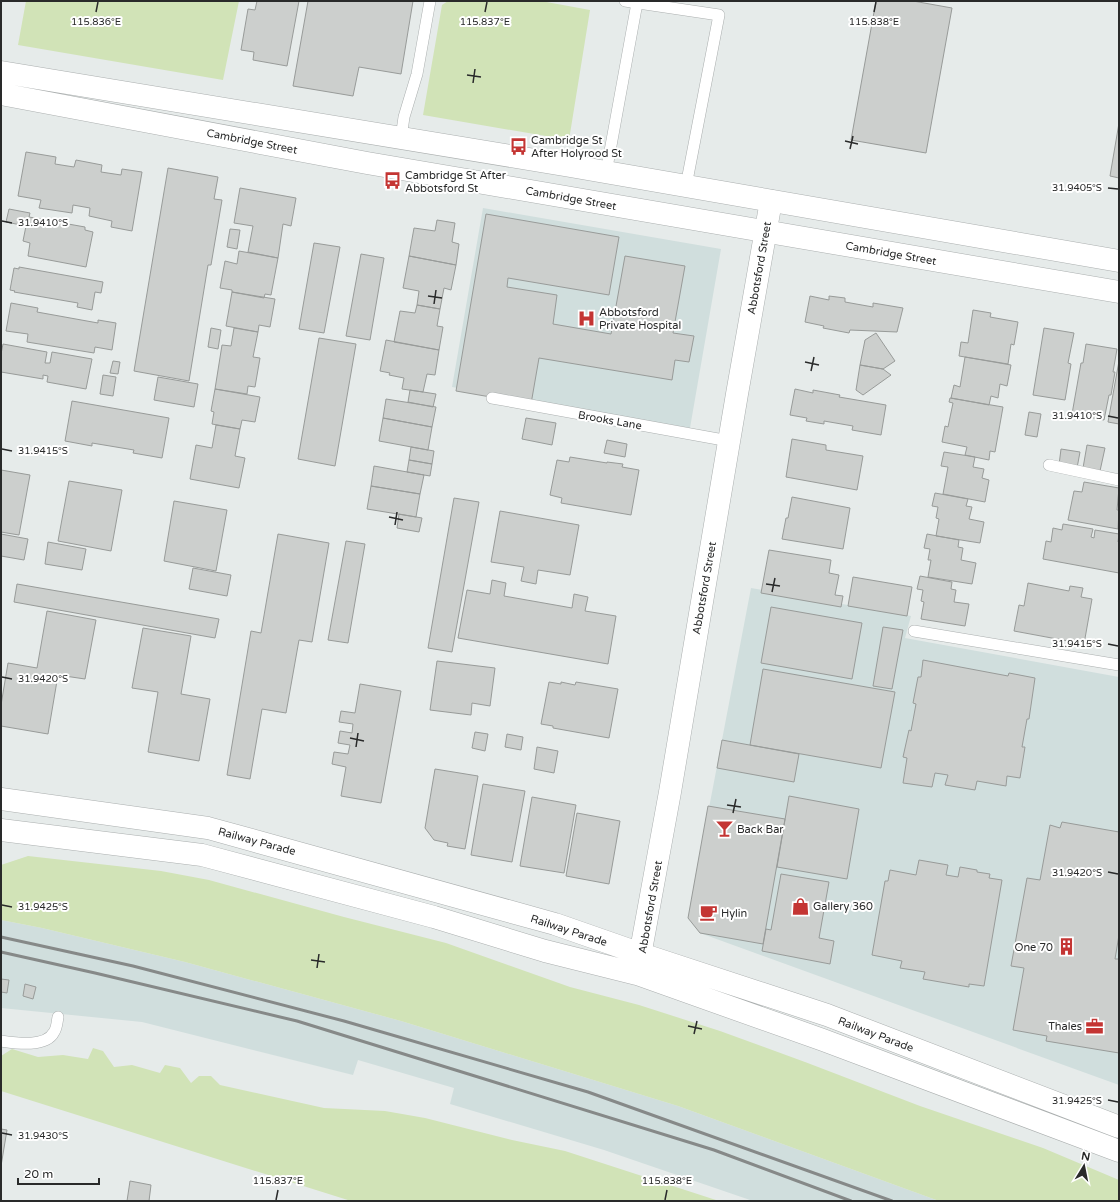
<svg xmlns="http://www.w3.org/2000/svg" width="1120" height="1202" viewBox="0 0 1120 1202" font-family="'Varela Round',sans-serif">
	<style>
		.built { fill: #d0dedd }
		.green { fill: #d1e3b7 }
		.building { fill: #cccfcd; stroke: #989b99 }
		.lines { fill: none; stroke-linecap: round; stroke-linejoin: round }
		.service-casing { stroke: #abafaf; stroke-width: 12 }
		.minor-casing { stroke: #abafaf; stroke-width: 23 }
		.primary-casing { stroke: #abafaf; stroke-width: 23 }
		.service { stroke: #fff; stroke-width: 11 }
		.minor { stroke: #fff; stroke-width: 22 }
		.primary { stroke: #fff; stroke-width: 22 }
		.rail { stroke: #868988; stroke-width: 3 }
		.ticks { fill: none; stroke: #292a2a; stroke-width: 1.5 }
		.labels { text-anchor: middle; stroke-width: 4; stroke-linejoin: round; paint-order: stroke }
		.poi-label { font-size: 11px; fill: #292a2a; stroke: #fff; text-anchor: start }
		.street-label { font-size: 11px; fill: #292a2a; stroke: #fff }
		.ticks-label { font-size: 10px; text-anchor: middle; fill: #292a2a; stroke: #fff; stroke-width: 4; stroke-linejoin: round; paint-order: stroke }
	</style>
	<rect width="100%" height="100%" fill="#e6ebea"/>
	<path class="built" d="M483,208L721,249L690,428L452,387Z
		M751,588L911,616L905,638L1119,677V1085L700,933L688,918Z
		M1,920L42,928L185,962L401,1021L678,1106L939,1201H753L604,1150L450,1104L454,1088L358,1060L353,1075L142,1022L1,1008Z"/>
	<path class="green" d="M26,1H239L223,80L18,45Z
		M448,1H541L590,10L569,140L423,115L442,5Z
		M28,856L161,871L209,880L344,917L446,943L570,987L639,1005L720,1031L805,1062L920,1106L1043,1148L1119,1180V1201H939L678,1106L401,1021L185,962L42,928L1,920V865Z
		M93,1048L103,1051L114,1067L132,1065L160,1073L165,1065L180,1068L191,1083L199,1076H211L220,1085L324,1108L385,1111L425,1118L512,1140L565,1151L719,1201H351L1,1091V1056L12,1049L38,1057L63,1055L88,1059Z"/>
	<path class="building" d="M257,1H299L287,66L253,60L254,52L241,50L248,9L255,10Z
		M308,1H413L401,74L359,67L353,96L293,86Z
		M876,1H913L952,8L926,153L851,140Z
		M1119,123V178L1110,176Z
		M26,152L56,157L55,164L74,167L76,160L102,165L101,172L121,175L122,169L142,172L132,231L111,227L112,221L89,216L90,208L73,205L72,213L39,208L41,200L18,196Z
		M168,168L218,177L214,199L222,200L211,265H208L189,381L134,371Z
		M240,188L296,198L291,226L283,224L278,258L248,252L253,226L234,223Z
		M9,209L30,213L29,217L85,227V230L93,232L86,267L28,256L30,243L23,241L26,226L6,222Z
		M486,214L619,237L609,295L508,278L507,287L557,295L553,324L611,334L625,256L685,266L673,333L694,336L689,362L675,360L672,380L539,358L531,404L456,391Z
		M437,220L455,223L452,242L459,244L456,265L409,256L414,228L435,231Z
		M230,229L240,230L237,249L227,247Z
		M314,243L340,247L324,333L299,329Z
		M239,251L278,258L271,295L265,294L264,298L232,292V290L220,288L225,261L237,264Z
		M361,254L384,258L370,340L346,336Z
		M409,256L456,265L451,290L444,288L440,309L417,305L419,291L403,288Z
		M19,267L103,282L101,293L95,292L92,310L77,307L78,303L14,292L15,291L10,290L14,268L19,269Z
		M232,292L275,299L270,327L259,325L258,332L226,326Z
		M810,296L829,300V296L845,298V302L873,307V303L903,308L897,332L850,330L849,333L823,328L824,326L805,322Z
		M11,303L38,308L37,312L98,323V320L116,323L112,350L95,347L94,353L27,342L28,334L6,331Z
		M417,305L440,309L437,326L443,327L439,350L394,342L400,311L415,313Z
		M973,310L991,313L990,317L1018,322L1014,345L1011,344L1008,364L959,356L961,342L968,343Z
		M211,328L221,330L218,349L208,347Z
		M234,328L258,332L253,357L260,358L255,387L248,386L247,394L215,389L222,345L231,346Z
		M1044,328L1074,333L1068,363L1071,364L1065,400L1033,395Z
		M876,333L895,361L883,369L860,365L865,340Z
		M319,338L356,344L335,466L298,459Z
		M386,340L439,350L435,375L427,374L423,392L402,389L404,378L389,375L390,373L380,371Z
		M3,344L47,352L45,363H50L52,352L92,359L86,389L47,382L48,376L43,375V379L1,372V354Z
		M1086,344L1117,349L1113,372H1115L1111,395H1109L1104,420L1072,414L1081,363H1083Z
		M965,357L1011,365L1007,386L1000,384L998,398L991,396L989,405L951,398L954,385L960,387Z
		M113,361L120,362L118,374L110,373Z
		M1119,361V424L1108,422Z
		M860,365L883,369L891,375L863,395L856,390Z
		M103,375L116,377L113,396L100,394Z
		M158,377L198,384L194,407L154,400Z
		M215,389L260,397L255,422L242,420L240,429L212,424L214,412L211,411Z
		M795,389L813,393V390L840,395L839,397L886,405L881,435L852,430L853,426L824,421V424L806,421L807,418L790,415Z
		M410,390L436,394L433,407L408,402Z
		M950,398L1003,407L995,452L990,451L989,460L965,455L967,447L942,442L945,426L948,427L953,403L949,402Z
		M386,399L436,407L432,427L383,418Z
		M72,401L169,418L162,458L133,453L134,450L92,443V446L65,441Z
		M1029,412L1041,414L1037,437L1025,435Z
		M383,418L432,427L428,450L379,441Z
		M526,418L556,423L552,445L522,439Z
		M216,425L240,429L235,456L245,458L239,488L190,479L196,445L212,448Z
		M792,439L826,445V450L863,456L857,490L786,477Z
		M607,440L627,444L625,457L604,453Z
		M1087,445L1105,448L1100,471L1083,468Z
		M411,447L434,451L432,464L409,460Z
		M1061,449L1080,452L1077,468L1059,465Z
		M944,452L975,457L973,467L984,469L982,478L989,480L985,502L943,494L948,467L941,466Z
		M570,457L607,463V462L623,464L622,467L639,470L631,515L561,503L562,498L550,495L557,460L569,462Z
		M409,460L432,464L430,476L407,472Z
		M374,466L424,475L420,494L371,486Z
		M1,470L30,475L19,535L1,532Z
		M69,481L122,490L111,551L58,541Z
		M1084,482L1119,488L1117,510H1119L1118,529L1068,520L1074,491L1082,492Z
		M371,486L420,494L416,517L367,509Z
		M935,493L968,499L966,506L972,507L969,519L984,522L980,543L936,536L939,519L936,518L938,507L932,506Z
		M792,497L850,508L843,549L782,539L786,518H788Z
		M454,498L479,502L452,652L428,648Z
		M174,501L227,510L216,571L164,561Z
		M500,511L579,525L570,575L538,570L536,584L521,581L524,567L491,562Z
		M399,514L422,518L419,532L397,528Z
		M1063,524L1093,529L1091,537L1094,538L1095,530L1119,534L1118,542H1119V573L1043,559L1046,541L1051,542L1053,528L1062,530Z
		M1,534L28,539L24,560L1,556Z
		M278,534L329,543L312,642L299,640L286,713L262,709L250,779L227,775L251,631L261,633Z
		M927,534L959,540L958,547L963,548L961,560L976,563L972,584L928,577L931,560H928L930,549L924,548Z
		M346,541L365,544L348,643L328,640Z
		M48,542L86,549L82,570L45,564Z
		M769,550L831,560L829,573L839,575L835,595L843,596L841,607L761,593Z
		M193,568L231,575L227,596L189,589Z
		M920,576L952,582L951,589L956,590L954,602L969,604L965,626L921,619L924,602L921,601L923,590L917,589Z
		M853,577L912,587L907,616L848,606Z
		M492,580L506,583L504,596L572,608L574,594L588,597L585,611L616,616L608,664L458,638L467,590L490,594Z
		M1028,583L1069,591L1070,586L1083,588L1081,597L1092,599L1084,644L1014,631L1019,605L1024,606Z
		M17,584L219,619L215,638L14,602Z
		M771,607L862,623L852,679L761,663Z
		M47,611L96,620L85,679L58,675L48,734L1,726V705L8,663L37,668Z
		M883,627L903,630L892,689L873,686Z
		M143,628L191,636L181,694L210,699L199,761L148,752L158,692L132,688Z
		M923,660L1008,676L1009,673L1035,678L1029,719H1027L1022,747H1025L1020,778L1007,776L1006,786L977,781L975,790L945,785L948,775L935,773L932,787L903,783L907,758L903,757L909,730L911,731L916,704L913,703L918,677H921Z
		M437,661L495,668L490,706L472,703L471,715L430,710Z
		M763,669L895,692L881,768L750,745Z
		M549,682L561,684V682L575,685L576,682L618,689L609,738L553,728V726L541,724Z
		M360,684L401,691L381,803L341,796L346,767L332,764L334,752L348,754L350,745L338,743L340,731L352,733L353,724L339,722L341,711L355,713Z
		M475,732L488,734L485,751L472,748Z
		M507,734L523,737L521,750L505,747Z
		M722,740L799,754L794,782L717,768Z
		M537,747L558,751L554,773L534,769Z
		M435,769L478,776L465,849L447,846L448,843L434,840L425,828Z
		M483,784L525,791L512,862L471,855Z
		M789,796L859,809L847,879L777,867Z
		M532,797L576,805L564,873L520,866Z
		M708,806L785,819L763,944L700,933L688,918Z
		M577,813L620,821L609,884L566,876Z
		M1062,822L1119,832V935L1115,959H1119V1053L1046,1041L1047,1036L1013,1030L1024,968L1011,966L1027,878L1040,880L1050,825L1060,828Z
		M919,860L948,865L946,875L958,877L960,867L977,870V872L990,874L989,878L1002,880L984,986L969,984V987L923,979L925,972L900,968L902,961L872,955L885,881H888L890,870L916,875Z
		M781,874L829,882L819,938L834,941L830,964L762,951L766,929L771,930Z
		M1,979L9,980L7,993L1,992Z
		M25,984L36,987L33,999L23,996Z
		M1,1129L7,1130L1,1166Z
		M130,1181L151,1185L149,1201H127Z"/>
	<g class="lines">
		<defs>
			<path id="service" d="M625,1L719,15L686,186
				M401,138L404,117L417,74L430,1
				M606,173L637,3
				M492,398L729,441
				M1049,465L1119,480
				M914,631L1119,665
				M1,1041C15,1043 46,1048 54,1032C57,1028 57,1022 58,1017"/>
			<path id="minor" d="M637,972L670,792L737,394L771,201"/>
			<path id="primary" d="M1,72C374,132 747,195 1119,261
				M1,94L367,163L1119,292
				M1,799L208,828L555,924L641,954L827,1015L1119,1127
				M1,830L202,855L434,917L545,951L637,974L823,1040L1119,1151"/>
		</defs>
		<use href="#service" class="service-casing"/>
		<use href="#minor" class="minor-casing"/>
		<use href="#primary" class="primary-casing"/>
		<use href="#service" class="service"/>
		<use href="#minor" class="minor"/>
		<use href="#primary" class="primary"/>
		<path class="rail" d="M1,937L133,966L344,1021L588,1092L892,1201
			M1,952L95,973L297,1021L714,1150L851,1201"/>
	</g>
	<path class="ticks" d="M96,12L98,2M485,12L487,2M874,12L876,2M467,75L481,77M473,83L475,69M845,141L858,144M850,149L853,136M1108,188L1118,189M2,221L12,223M428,296L442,298M434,304L436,290M805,362L819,365M811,371L814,357M1108,416L1118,418M2,449L12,451M389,517L403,520M395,525L397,512M766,584L780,586M772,592L775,578M1108,644L1118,646M2,677L12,679M350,738L364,741M356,747L358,733M727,805L741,807M733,813L736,799M1108,872L1118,874M2,905L12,907M311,960L325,962M317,968L319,954M688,1026L702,1029M694,1034L697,1021M1108,1100L1118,1102M2,1133L12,1135M276,1200L278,1190M665,1200L667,1190"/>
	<defs>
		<symbol id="bus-bare" viewBox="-9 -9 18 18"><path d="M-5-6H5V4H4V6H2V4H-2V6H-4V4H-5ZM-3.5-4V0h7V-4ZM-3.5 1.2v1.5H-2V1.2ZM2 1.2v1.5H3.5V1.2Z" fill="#c43533" stroke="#fff" stroke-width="2.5" paint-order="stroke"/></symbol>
		<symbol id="hospital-bare" viewBox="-9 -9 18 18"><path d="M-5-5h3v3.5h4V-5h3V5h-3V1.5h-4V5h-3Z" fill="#c43533" stroke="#fff" stroke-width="2.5" paint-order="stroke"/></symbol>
		<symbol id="bar-bare" viewBox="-9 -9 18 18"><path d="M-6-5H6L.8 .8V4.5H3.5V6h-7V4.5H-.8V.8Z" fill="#c43533" stroke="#fff" stroke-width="2.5" paint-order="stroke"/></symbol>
		<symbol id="shop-bare" viewBox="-9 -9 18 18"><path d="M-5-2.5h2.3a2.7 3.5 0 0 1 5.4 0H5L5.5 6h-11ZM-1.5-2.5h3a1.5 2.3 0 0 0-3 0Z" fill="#c43533" stroke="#fff" stroke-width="2.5" paint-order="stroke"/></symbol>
		<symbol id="cafe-bare" viewBox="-9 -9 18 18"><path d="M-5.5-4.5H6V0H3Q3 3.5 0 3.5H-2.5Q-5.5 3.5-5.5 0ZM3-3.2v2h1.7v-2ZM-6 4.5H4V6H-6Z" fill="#c43533" stroke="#fff" stroke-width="2.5" paint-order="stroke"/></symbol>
		<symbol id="building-bare" viewBox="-9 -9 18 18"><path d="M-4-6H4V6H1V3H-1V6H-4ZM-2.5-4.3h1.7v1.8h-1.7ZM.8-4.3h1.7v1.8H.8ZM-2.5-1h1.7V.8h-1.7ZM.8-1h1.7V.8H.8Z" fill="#c43533" stroke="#fff" stroke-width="2.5" paint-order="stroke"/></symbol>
		<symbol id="office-bare" viewBox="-9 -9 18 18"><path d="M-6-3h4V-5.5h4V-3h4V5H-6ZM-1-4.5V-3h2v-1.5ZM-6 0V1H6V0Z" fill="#c43533" stroke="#fff" stroke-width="2.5" paint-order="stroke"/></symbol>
	</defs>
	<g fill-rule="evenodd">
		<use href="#bus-bare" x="506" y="134" width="25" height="25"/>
		<use href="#bus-bare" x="380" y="168" width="25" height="25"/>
		<use href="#hospital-bare" x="574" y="306" width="25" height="25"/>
		<use href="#bar-bare" x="712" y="816" width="25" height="25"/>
		<use href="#shop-bare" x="788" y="894" width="25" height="25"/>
		<use href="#cafe-bare" x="696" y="900" width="25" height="25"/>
		<use href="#building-bare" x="1054" y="934" width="25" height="25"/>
		<use href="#office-bare" x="1082" y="1014" width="25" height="25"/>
	</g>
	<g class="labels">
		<g class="poi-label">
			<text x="531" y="144">Cambridge St<tspan x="531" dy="13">After Holyrood St</tspan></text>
			<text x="405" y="179">Cambridge St After<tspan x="405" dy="13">Abbotsford St</tspan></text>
			<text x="599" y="316">Abbotsford<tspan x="599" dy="13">Private Hospital</tspan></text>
			<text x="737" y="833">Back Bar</text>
			<text x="813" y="910">Gallery 360</text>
			<text x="721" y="917">Hylin</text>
			<text x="1053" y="951" text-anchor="end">One 70</text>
			<text x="1082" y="1030" text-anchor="end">Thales</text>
		</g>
		<g class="street-label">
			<text transform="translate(252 141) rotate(11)" y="4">Cambridge Street</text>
			<text transform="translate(571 198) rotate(10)" y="4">Cambridge Street</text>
			<text transform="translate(891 253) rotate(10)" y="4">Cambridge Street</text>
			<text transform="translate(759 268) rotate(-80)" y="4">Abbotsford Street</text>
			<text transform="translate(610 420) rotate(10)" y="4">Brooks Lane</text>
			<text transform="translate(704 588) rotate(-80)" y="4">Abbotsford Street</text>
			<text transform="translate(257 841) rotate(15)" y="4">Railway Parade</text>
			<text transform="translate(650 907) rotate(-80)" y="4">Abbotsford Street</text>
			<text transform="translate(569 930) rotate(18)" y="4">Railway Parade</text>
			<text transform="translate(876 1034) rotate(21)" y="4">Railway Parade</text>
		</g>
	</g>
	<g class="ticks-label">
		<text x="96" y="25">115.836°E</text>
		<text x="485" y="25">115.837°E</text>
		<text x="874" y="25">115.838°E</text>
		<text x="1077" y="191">31.9405°S</text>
		<text x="43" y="226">31.9410°S</text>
		<text x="1077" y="419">31.9410°S</text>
		<text x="43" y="454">31.9415°S</text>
		<text x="1077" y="647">31.9415°S</text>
		<text x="43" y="682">31.9420°S</text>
		<text x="1077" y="876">31.9420°S</text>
		<text x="43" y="910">31.9425°S</text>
		<text x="1077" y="1104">31.9425°S</text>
		<text x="43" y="1139">31.9430°S</text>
		<text x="278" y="1184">115.837°E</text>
		<text x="667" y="1184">115.838°E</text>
	</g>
	<rect width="1120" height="1202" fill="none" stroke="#292a2a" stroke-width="4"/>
	<g transform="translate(1084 1166) rotate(10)" stroke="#ffffff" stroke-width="3" paint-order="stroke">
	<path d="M0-3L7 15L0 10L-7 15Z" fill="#292a2a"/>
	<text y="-6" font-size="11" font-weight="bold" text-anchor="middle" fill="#292a2a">N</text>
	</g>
	<path d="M18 1178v6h81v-6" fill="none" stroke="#292a2a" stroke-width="2"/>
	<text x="24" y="1178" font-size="12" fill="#292a2a" stroke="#ffffff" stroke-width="3" paint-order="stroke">20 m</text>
</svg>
